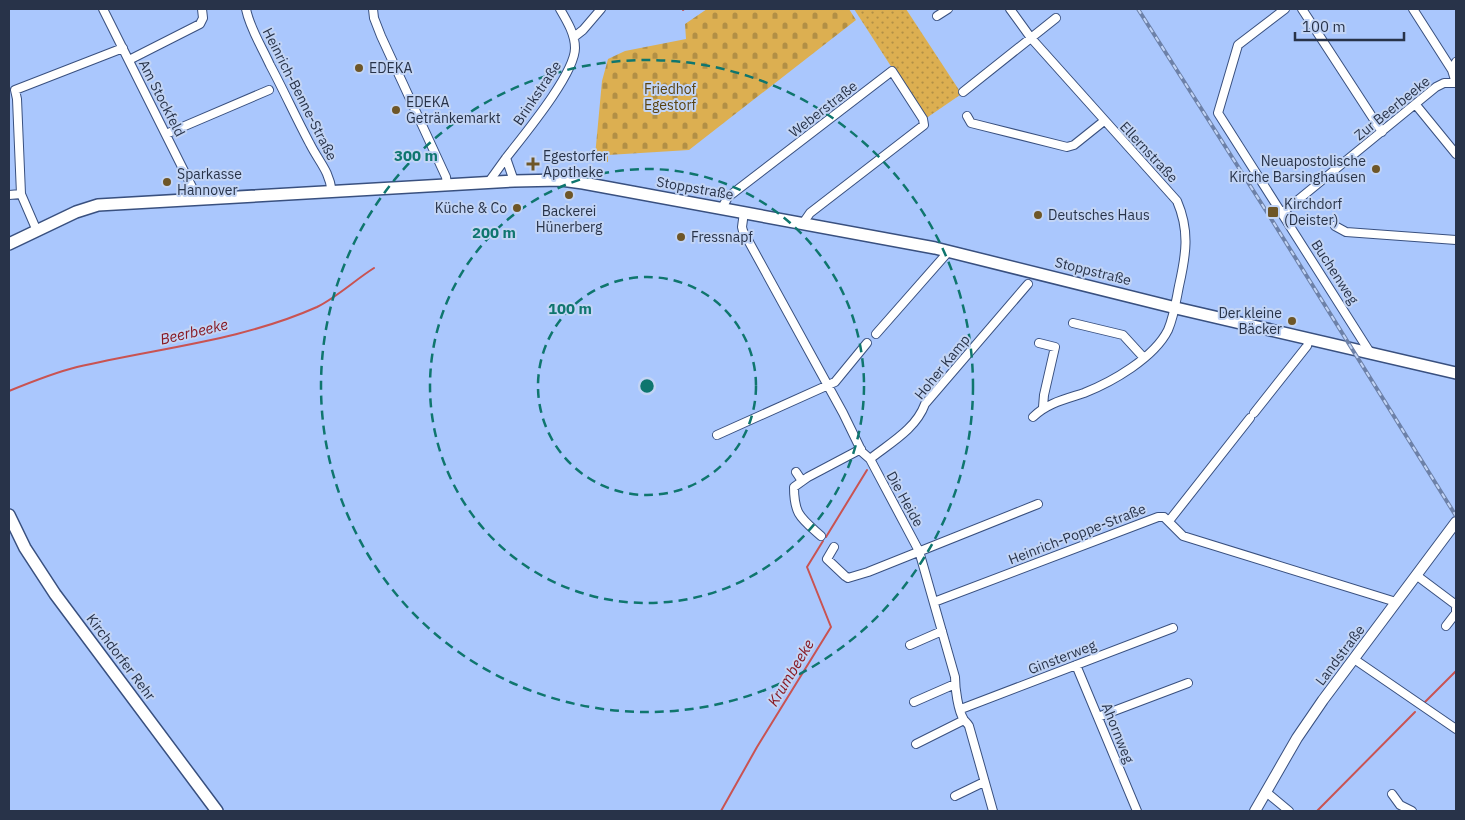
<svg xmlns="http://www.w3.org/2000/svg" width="1465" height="820" viewBox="0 0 1465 820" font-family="'IBM Plex Sans',sans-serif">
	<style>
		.green { fill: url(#green-dots) }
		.cemetery { fill: url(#cemetery-stones) }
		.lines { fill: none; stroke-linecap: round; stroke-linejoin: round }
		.stream { stroke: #c95352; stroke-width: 2 }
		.minor-casing { stroke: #39507f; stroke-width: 10 }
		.tertiary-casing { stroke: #39507f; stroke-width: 12 }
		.secondary-casing { stroke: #39507f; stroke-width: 14 }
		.minor { stroke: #fff; stroke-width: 8 }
		.tertiary { stroke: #fff; stroke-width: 10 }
		.secondary { stroke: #fff; stroke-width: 11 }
		.rail-casing { stroke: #6d81a8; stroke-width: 4 }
		.rail { stroke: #c2d4f5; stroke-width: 2; stroke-dasharray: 5.5; stroke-linecap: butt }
		.ring { fill: none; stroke: #0f766e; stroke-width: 2.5; stroke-dasharray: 9 6 }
		.poi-dot { fill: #6e5627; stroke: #c2d4f5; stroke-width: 2 }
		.labels { text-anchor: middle; stroke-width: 4; stroke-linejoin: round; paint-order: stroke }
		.poi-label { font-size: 14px; fill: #283349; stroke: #c2d4f5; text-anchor: start }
		.park-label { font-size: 14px; fill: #5a4310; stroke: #c2d4f5 }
		.street-label { font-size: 14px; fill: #283349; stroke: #c2d4f5 }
		.water-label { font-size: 15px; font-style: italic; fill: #881821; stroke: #c2d4f5 }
		.centre { fill: #0f766e; stroke: #c2d4f5; stroke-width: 2.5 }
		.ring-label { font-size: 15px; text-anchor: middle; font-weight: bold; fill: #0f766e; stroke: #c2d4f5; stroke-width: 4; stroke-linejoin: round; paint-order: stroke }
	</style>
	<defs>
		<pattern id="green-dots" width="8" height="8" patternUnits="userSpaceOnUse" patternTransform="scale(1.25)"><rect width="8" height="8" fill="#dcaf51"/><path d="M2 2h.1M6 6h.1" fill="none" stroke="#b28f45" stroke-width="1.8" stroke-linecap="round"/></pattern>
		<pattern id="cemetery-stones" width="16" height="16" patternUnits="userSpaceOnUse" patternTransform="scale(1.25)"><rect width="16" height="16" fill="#dcaf51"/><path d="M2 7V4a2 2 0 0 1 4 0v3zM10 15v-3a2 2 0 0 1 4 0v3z" fill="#b28f45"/></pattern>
	</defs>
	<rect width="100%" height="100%" fill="#aac7fd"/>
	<path class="green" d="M854,9H906L961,93L960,95L925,119Z"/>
	<path class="cemetery" d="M707,9H849L856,20L689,150L608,155V162L593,158L595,156L602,81L608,59L625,51L686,39L685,24Z"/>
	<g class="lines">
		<path class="stream" d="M683,10L684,9
			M9,391C31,382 53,373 77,367C157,348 241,341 317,307C337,297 355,280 374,268
			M826,537L867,470
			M1425,702L1456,671
			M721,811L757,747L831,627L807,567L823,541
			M1317,811L1415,712"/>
		<defs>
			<path id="minor" d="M103,9L192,187L195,199
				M246,9C250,29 262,47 270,65C284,91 296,118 310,144C319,162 329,170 332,192
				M373,9L374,18L381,36L446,177L447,185
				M1010,9L1031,38L1177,201C1190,231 1186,255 1179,286C1176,301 1174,316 1168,330C1154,358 1112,382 1084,393C1066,399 1047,403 1033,417
				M1285,9L1238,45L1218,113L1371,354
				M1302,9L1382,132
				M1413,9L1452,70
				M937,16L948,9
				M574,37L583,30L601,9
				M129,60L200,24L203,18L202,9
				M1456,83L1452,70L1456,62
				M963,92L1056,18
				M1416,105L1456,154
				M967,116L971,123L1067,147L1074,145L1104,121
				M166,134L269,90
				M514,181L506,158C523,136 575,74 575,48C575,34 567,21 560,9
				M488,183L506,158
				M9,195L21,194
				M722,208L728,197L892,71L923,119L924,125L810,213L803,223
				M744,212L742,227L743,231L843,413L862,452L870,459L919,551L955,677C955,688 958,711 964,720C966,722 968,724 969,726L993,811
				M1282,213L1436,87L1444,83H1456
				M1335,226L1346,232L1456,240
				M37,231L21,194L17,99L15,90L123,48
				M1073,323L1123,335L1144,358
				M876,334L949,251
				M1039,343L1055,347L1044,395L1043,407
				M1254,413L1307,346L1309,339
				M717,435L835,382L867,343
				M870,459C890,443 916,429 925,404L1028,284
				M796,472L802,481
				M1169,521L1250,418
				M821,536C801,518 794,515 794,487L808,477L861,449
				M834,547L827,559L845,576L848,578L868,572L1038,504
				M1416,575L1456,605
				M934,602L1158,517H1164L1183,536L1396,602
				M1446,626L1456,613V605
				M910,645L942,631
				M1354,659L1456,729
				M1076,665L1137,811
				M914,702L955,684
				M961,709L1173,628
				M1098,717L1188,683
				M916,744L964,720
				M1266,792L1289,811
				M1392,794L1400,805L1412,811
				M955,796L984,782"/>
			<path id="tertiary" d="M1255,811L1297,738L1323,700L1456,522"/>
			<path id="secondary" d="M9,244L76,212L98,205L514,181L561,180L583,183L935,248L1176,308L1456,373
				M9,515L25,548L55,594L217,811"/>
		</defs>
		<use href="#minor" class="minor-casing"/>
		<use href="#tertiary" class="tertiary-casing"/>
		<use href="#secondary" class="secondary-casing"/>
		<use href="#minor" class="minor"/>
		<use href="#tertiary" class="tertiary"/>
		<use href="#secondary" class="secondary"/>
		<defs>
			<path id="rail" d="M1138,9L1270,217L1456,516"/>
		</defs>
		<use href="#rail" class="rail-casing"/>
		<use href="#rail" class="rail"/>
	</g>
	<g class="ring">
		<circle cx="647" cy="386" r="109"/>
		<circle cx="647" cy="386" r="217"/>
		<circle cx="647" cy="386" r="326"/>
	</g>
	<g class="poi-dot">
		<circle cx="359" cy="68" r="5"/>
		<circle cx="396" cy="110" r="5"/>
		<path d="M530.5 156.5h5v5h5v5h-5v5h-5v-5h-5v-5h5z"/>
		<circle cx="1376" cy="169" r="5"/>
		<circle cx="167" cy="182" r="5"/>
		<circle cx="569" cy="195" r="5"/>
		<circle cx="517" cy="208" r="5"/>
		<rect x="1267" y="206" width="12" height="12" rx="2.5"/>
		<circle cx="1038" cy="215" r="5"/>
		<circle cx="681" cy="237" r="5"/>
		<circle cx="1292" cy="321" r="5"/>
	</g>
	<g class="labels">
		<g class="poi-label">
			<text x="369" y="73">EDEKA</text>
			<text x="406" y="107">EDEKA<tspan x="406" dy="16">Getränkemarkt</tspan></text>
			<text x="543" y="161">Egestorfer<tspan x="543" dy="16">Apotheke</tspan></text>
			<text x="1366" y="166" text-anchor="end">Neuapostolische<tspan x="1366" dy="16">Kirche Barsinghausen</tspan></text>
			<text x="177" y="179">Sparkasse<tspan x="177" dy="16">Hannover</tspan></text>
			<text x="1284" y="209">Kirchdorf<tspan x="1284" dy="16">(Deister)</tspan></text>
			<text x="507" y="213" text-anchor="end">Küche &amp; Co</text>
			<text x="569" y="216" text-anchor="middle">Backerei<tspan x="569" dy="16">Hünerberg</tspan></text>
			<text x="1048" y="220">Deutsches Haus</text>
			<text x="691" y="242">Fressnapf</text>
			<text x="1282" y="318" text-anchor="end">Der kleine<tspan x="1282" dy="16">Bäcker</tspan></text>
		</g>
		<g class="park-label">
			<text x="670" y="94">Friedhof<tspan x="670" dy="16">Egestorf</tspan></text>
		</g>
		<g class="street-label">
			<text transform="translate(537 93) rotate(-56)" y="5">Brinkstraße</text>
			<text transform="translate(300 94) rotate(63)" y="5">Heinrich-Benne-Straße</text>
			<text transform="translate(162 98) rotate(63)" y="5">Am Stockfeld</text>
			<text transform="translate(1392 108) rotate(-39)" y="5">Zur Beerbeeke</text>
			<text transform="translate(823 109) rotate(-38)" y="5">Weberstraße</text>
			<text transform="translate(1149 152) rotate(47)" y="5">Ellernstraße</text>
			<text transform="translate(695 188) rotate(10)" y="5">Stoppstraße</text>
			<text transform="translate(1093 271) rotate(14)" y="5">Stoppstraße</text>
			<text transform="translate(1335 272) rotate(57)" y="5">Buchenweg</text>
			<text transform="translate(942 367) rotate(-51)" y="5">Hoher Kamp</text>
			<text transform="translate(905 499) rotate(61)" y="5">Die Heide</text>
			<text transform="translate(1077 534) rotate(-21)" y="5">Heinrich-Poppe-Straße</text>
			<text transform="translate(1340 655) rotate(-53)" y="5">Landstraße</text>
			<text transform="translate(121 657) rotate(53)" y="5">Kirchdorfer Rehr</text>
			<text transform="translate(1062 657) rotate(-21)" y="5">Ginsterweg</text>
			<text transform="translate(1118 733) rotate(68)" y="5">Ahornweg</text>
		</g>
		<g class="water-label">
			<text transform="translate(194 332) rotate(-13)" y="5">Beerbeeke</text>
			<text transform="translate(791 673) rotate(-59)" y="5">Krumbeeke</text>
		</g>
	</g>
	<circle cx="647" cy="386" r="8" class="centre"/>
	<g class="ring-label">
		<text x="416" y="161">300 m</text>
		<text x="494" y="238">200 m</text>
		<text x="570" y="314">100 m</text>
	</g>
	<rect width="1465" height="820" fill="none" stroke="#283349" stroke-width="20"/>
	<path d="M1295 32v8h109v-8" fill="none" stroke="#283349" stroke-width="2.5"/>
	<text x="1302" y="32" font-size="15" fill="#283349" stroke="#c2d4f5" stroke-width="4" paint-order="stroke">100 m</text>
</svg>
